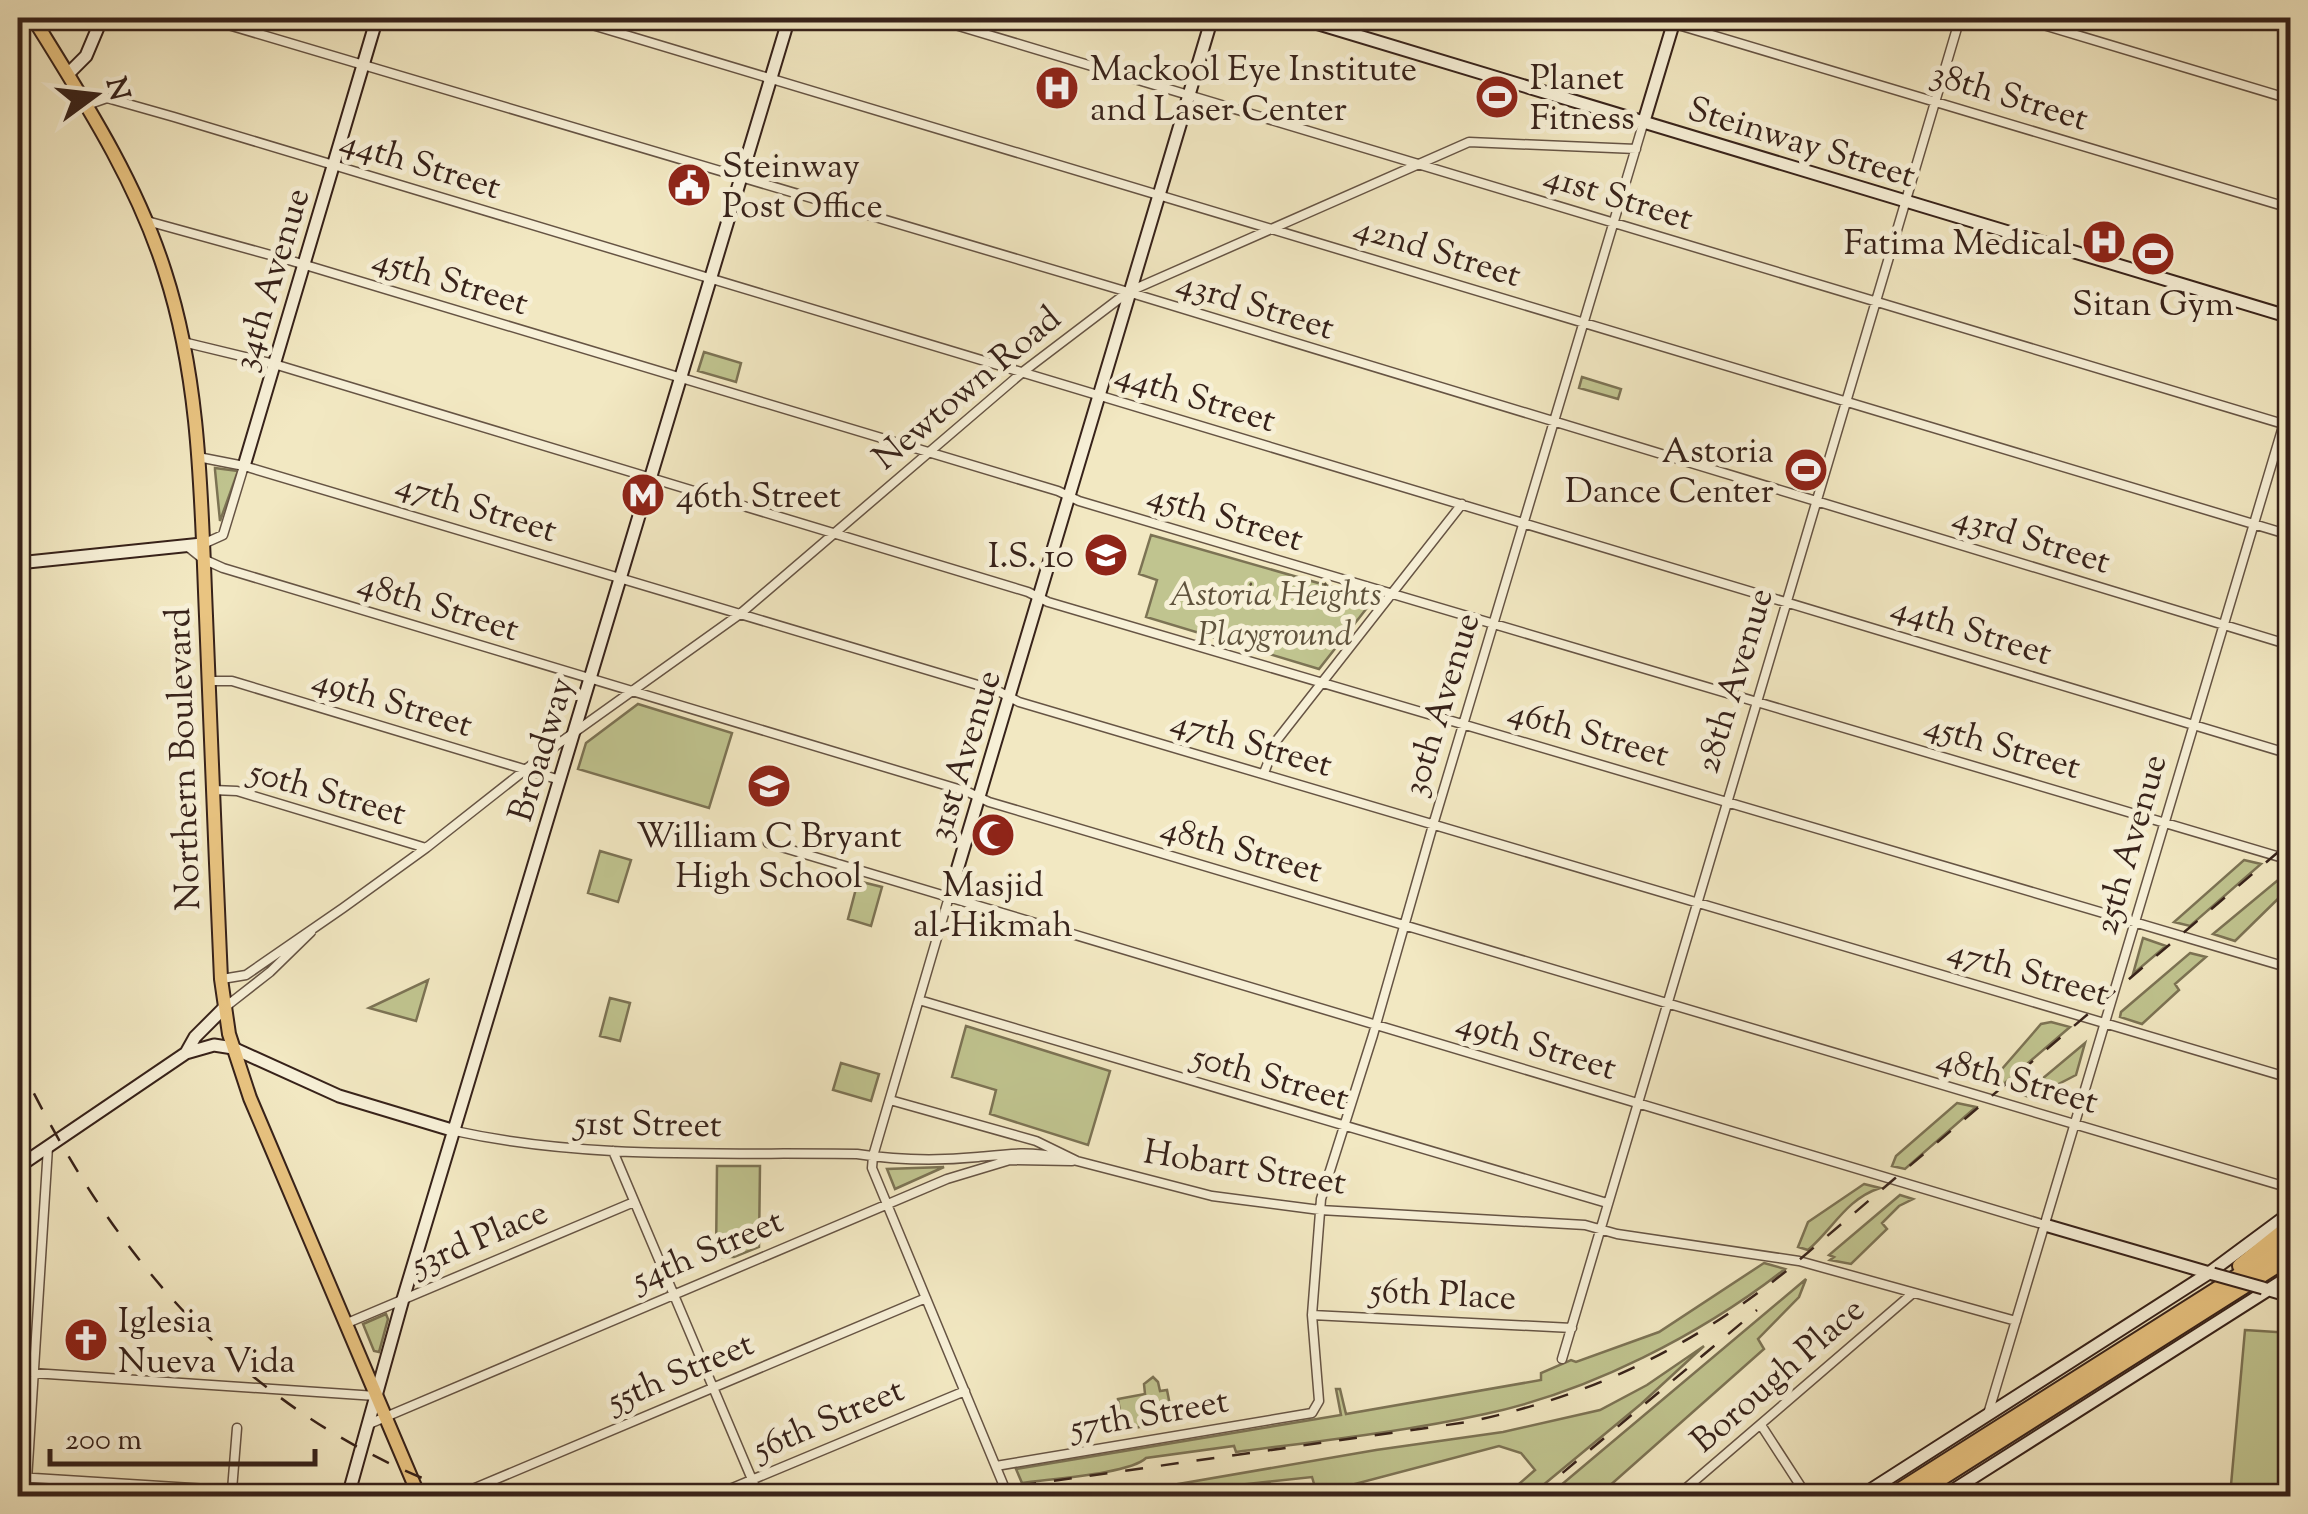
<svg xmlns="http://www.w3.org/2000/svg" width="2308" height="1514" viewBox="0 0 2308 1514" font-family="'Sorts Mill Goudy',serif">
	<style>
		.green { fill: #c0c48f; stroke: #7c7354; stroke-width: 2.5 }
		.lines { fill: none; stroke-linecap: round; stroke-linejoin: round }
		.street-casing { stroke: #665444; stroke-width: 11 }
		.secondary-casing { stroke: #37221a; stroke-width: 15 }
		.primary-casing { stroke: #37221a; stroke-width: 16 }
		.highway-casing { stroke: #37221a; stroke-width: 18 }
		.street { stroke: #f7f0d7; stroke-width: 8 }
		.secondary { stroke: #f7f0d7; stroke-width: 11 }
		.primary { stroke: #e9c481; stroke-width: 12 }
		.highway { stroke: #e9c481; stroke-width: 14 }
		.rail { stroke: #37221a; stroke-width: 2.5; stroke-dasharray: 18 18; stroke-linecap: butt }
		.secondary-bridge-casing { stroke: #37221a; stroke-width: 15; stroke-linecap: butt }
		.secondary-bridge { stroke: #f7f0d7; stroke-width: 11 }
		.labels { text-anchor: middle; stroke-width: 10; stroke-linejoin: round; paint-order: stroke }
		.poi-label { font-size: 35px; fill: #37221a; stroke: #f7f0d7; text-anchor: start }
		.street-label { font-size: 35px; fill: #37221a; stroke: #f7f0d7 }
		.park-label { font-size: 35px; font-style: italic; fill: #60533d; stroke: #f7f0d7 }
	</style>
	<rect width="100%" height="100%" fill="#f2e8c2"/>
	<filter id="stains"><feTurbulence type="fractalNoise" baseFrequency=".002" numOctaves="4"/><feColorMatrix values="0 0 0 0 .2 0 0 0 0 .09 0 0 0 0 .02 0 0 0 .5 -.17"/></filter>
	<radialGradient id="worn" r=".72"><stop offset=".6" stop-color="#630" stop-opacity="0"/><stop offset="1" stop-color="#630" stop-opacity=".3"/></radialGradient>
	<path class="green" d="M704,352L741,363L736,382L698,371Z
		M1582,377L1621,389L1618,399L1579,388Z
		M215,468L238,471L220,521L215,470Z
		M1151,535L1374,599L1319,669L1146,617L1157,580L1139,574Z
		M638,704L732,733L709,808L578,769L586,743Z
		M600,851L631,860L618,902L588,893Z
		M2244,860L2261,864L2190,926L2174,922Z
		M2284,875L2289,882L2285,892L2235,941L2213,934Z
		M858,881L882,887L871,926L848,919Z
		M2143,938L2166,946L2133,974Z
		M2190,953L2206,957L2175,984L2179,990L2142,1024L2120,1017L2121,1012Z
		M428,980L416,1021L369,1008Z
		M610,998L630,1003L620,1041L600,1036Z
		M2051,1022L2070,1027L1999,1088L1988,1085L2041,1024Z
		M966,1026L1110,1071L1088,1145L990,1114L996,1090L952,1077Z
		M2085,1043L2076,1075L2049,1089L2039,1100L2023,1095Z
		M841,1063L879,1074L871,1101L833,1090Z
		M1957,1103L1976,1107L1905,1169L1892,1166L1896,1156Z
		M717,1166H760L759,1247L734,1257H716Z
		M944,1167L895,1189L887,1169Z
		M1864,1184L1880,1188C1846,1199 1833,1229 1808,1250L1798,1247L1808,1222Z
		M1900,1195L1913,1199L1899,1206L1882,1223L1887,1229L1851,1264L1830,1260L1834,1257L1829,1255Z
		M1764,1263L1785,1269C1702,1334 1589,1392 1485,1414C1403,1432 1319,1441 1236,1452L1234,1446L1146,1458C1130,1474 1047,1479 1022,1483L1016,1469L1341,1415L1336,1389H1340L1346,1414L1541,1380V1373L1571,1360L1576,1362L1659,1332Z
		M1806,1279L1799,1297L1758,1339L1764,1349L1598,1496H1548Z
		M386,1314L388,1319L379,1352L374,1351L363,1324Z
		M2245,1330L2290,1333V1496H2230Z
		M1704,1346L1641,1404L1530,1496H1505L1535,1470L1521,1453L1499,1446L1317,1494L1312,1477L1138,1496L1027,1495L1155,1488L1376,1450L1503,1432L1600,1410L1647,1385Z
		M1153,1377L1158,1382L1160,1391L1167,1390L1173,1421L1123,1430L1118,1399L1145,1394L1144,1384Z"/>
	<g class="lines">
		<defs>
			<path id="street" d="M205,18L1128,292L2290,645
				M569,18L2290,535
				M932,18L2290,426
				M1655,18L2290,208
				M2020,18L2290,99
				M87,105L107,98L174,117L2290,754
				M147,221L292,261L1058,491L1079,501L2290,860
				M183,342L274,364L1028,592L1048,602L2290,968
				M198,457L244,466L998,691L1019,702L2290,1078
				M203,544L223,535L244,466
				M188,547L203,559L223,568L968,792L989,802L2290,1188
				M209,681H232L560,780
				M1264,773L1277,740L1462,504
				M213,790L237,791L426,848
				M768,843L2045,1225
				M949,897L873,1156L872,1168L1008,1496
				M222,979L246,975L343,908L426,848L558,744L740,614L1024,371L1128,292L1469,142L1636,149
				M919,1000L1607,1203
				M224,1008L270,972L311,932
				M890,1100L1036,1141L1077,1161L1212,1196L1320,1210L1585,1225L1617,1234L1799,1261L2016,1321
				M455,1131C587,1160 723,1152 857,1154C896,1160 938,1161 978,1157C1007,1154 1029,1151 1058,1157
				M613,1151L759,1496
				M1312,1315L1572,1328
				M345,1324L634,1202
				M1562,1359L1960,18
				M18,1372L376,1396
				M1988,1414L2290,403
				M369,1424L947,1179L1010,1160L1072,1161
				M1761,1425L1807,1496
				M996,1466L1312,1413L1319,1401L1312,1315L1321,1199L1373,1035L1433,825L1644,121
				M18,1477L317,1496
				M232,1490L237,1428
				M26,1496L48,1147
				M456,1496L926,1298
				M713,1496L965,1391
				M1677,1496L1913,1293"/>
			<path id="secondary" d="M1299,18L2290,317
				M68,74L86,56L102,18
				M1644,121L1675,18
				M244,466L377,18
				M18,563L202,544
				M949,897L1212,18
				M186,1053L195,1037L224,1008
				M18,1167L186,1053L214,1045L233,1048L339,1096L455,1131
				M2045,1225L2213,1274
				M2266,1289L2290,1296
				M348,1496L403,1299L789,18
				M1861,1496L2209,1273L2290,1213
				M1944,1496L2290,1276"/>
			<path id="primary" d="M33,18C83,99 136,180 165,272C201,383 201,500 206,616C210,737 216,858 221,979L229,1034L250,1098L419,1496"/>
			<path id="highway" d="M2240,1266L2290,1226
				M1891,1496L2290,1243
				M1913,1496L2290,1257"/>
		</defs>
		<use href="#street" class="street-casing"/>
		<use href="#secondary" class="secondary-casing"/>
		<use href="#primary" class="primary-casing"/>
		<use href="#highway" class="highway-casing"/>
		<use href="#street" class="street"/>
		<use href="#secondary" class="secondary"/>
		<use href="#primary" class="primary"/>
		<use href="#highway" class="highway"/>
		<path class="rail" d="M18,1061C114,1263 253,1423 470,1496
			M947,1496L1468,1422C1591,1396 1687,1350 1785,1272L2290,842
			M1535,1496L1757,1310"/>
		<defs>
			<path id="secondary-bridge" d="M2213,1274L2263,1288"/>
		</defs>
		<use href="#secondary-bridge" class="secondary-bridge-casing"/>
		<use href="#secondary-bridge" class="secondary-bridge"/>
	</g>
	<defs>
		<symbol id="hospital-disc" viewBox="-11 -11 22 22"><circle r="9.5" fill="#8f2418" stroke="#f7f0d7"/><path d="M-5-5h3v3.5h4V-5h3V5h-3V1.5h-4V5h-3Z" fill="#fff"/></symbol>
		<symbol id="stadium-disc" viewBox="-11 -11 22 22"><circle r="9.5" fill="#8f2418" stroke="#f7f0d7"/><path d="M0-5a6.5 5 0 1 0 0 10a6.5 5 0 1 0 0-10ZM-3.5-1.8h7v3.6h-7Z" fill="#fff"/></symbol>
		<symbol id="civic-disc" viewBox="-11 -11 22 22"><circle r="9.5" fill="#8f2418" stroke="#f7f0d7"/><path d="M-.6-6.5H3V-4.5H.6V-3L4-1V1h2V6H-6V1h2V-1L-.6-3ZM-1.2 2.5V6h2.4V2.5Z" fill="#fff"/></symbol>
		<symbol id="metro-disc" viewBox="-11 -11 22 22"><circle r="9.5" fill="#8f2418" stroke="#f7f0d7"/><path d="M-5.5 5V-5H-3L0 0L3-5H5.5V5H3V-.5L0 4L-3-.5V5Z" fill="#fff"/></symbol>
		<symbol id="school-disc" viewBox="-11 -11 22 22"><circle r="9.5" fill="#8f2418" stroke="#f7f0d7"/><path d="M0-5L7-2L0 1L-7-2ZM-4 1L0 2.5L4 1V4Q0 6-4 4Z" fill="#fff"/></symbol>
		<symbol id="mosque-disc" viewBox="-11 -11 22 22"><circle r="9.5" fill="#8f2418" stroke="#f7f0d7"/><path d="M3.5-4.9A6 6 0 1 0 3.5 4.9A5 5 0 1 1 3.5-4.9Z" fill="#fff"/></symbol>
		<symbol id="church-disc" viewBox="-11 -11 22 22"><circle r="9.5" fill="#8f2418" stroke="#f7f0d7"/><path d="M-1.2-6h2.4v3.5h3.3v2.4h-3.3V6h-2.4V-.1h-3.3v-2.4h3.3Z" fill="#fff"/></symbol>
	</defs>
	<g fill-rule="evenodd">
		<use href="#hospital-disc" x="1032" y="63" width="50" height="50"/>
		<use href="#stadium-disc" x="1472" y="72" width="50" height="50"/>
		<use href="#civic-disc" x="664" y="160" width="50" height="50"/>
		<use href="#hospital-disc" x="2079" y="217" width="50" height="50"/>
		<use href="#stadium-disc" x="2128" y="229" width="50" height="50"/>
		<use href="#stadium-disc" x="1781" y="445" width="50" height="50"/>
		<use href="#metro-disc" x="618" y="470" width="50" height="50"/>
		<use href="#school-disc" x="1081" y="530" width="50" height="50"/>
		<use href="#school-disc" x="744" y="761" width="50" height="50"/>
		<use href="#mosque-disc" x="968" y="810" width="50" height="50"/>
		<use href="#church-disc" x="61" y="1315" width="50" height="50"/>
	</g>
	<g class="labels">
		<g class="poi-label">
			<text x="1090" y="80">Mackool Eye Institute<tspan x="1090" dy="40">and Laser Center</tspan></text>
			<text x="1530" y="89">Planet<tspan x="1530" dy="40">Fitness</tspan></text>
			<text x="722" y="177">Steinway<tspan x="722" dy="40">Post Office</tspan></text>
			<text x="2072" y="254" text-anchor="end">Fatima Medical</text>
			<text x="2153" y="315" text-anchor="middle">Sitan Gym</text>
			<text x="1774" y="462" text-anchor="end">Astoria<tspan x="1774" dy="40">Dance Center</tspan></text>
			<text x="676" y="507">46th Street</text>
			<text x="1074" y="567" text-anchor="end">I.S. 10</text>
			<text x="769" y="847" text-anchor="middle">William C Bryant<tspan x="769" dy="40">High School</tspan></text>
			<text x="993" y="896" text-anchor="middle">Masjid<tspan x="993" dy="40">al-Hikmah</tspan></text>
			<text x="118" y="1332">Iglesia<tspan x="118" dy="40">Nueva Vida</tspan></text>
		</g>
		<g class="street-label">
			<text transform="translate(2010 95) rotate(17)" y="12">38th Street</text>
			<text transform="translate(1802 141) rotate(17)" y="12">Steinway Street</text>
			<text transform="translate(421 163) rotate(17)" y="12">44th Street</text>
			<text transform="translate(1619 196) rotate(17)" y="12">41st Street</text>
			<text transform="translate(1438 250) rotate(17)" y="12">42nd Street</text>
			<text transform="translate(270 279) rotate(-73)" y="12">34th Avenue</text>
			<text transform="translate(451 280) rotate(17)" y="12">45th Street</text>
			<text transform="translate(1256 304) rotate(17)" y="12">43rd Street</text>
			<text transform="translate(966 387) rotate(-40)" y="12">Newtown Road</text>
			<text transform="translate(1196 396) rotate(17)" y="12">44th Street</text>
			<text transform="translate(477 506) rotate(17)" y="12">47th Street</text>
			<text transform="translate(1226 516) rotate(17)" y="12">45th Street</text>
			<text transform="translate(2032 538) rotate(17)" y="12">43rd Street</text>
			<text transform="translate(439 605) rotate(17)" y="12">48th Street</text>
			<text transform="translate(1972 629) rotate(17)" y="12">44th Street</text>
			<text transform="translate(1733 680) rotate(-73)" y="12">28th Avenue</text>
			<text transform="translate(393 701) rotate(17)" y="12">49th Street</text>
			<text transform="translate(1440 704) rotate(-73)" y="12">30th Avenue</text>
			<text transform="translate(1589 732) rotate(16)" y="12">46th Street</text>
			<text transform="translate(1252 742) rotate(16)" y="12">47th Street</text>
			<text transform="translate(2003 745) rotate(16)" y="12">45th Street</text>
			<text transform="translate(540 749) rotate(-73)" y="12">Broadway</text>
			<text transform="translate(963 755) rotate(-73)" y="12">31st Avenue</text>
			<text transform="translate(182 759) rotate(-92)" y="12">Northern Boulevard</text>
			<text transform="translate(328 791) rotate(16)" y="12">50th Street</text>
			<text transform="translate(2129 844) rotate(-74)" y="12">25th Avenue</text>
			<text transform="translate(1242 848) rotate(16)" y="12">48th Street</text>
			<text transform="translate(2029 971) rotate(16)" y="12">47th Street</text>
			<text transform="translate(1537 1044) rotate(17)" y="12">49th Street</text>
			<text transform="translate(1271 1076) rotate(16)" y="12">50th Street</text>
			<text transform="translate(2018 1079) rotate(16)" y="12">48th Street</text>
			<text transform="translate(648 1123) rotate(1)" y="12">51st Street</text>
			<text transform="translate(1245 1166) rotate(9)" y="12">Hobart Street</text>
			<text transform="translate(479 1237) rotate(-23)" y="12">53rd Place</text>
			<text transform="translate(707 1249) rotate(-23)" y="12">54th Street</text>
			<text transform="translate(1443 1293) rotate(3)" y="12">56th Place</text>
			<text transform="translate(680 1371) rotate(-23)" y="12">55th Street</text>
			<text transform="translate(1777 1374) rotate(-41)" y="12">Borough Place</text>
			<text transform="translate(1149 1413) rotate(-10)" y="12">57th Street</text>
			<text transform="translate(828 1418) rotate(-23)" y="12">56th Street</text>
		</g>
		<g class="park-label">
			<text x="1275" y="605">Astoria Heights<tspan x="1275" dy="40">Playground</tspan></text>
		</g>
	</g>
	<rect width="2308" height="1514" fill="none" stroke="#f2e8c2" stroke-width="60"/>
	<rect x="20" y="20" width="2268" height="1474" fill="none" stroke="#37221a" stroke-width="5"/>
	<rect x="30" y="30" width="2248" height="1454" fill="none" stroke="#37221a" stroke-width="2.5"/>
	<g transform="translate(95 95) rotate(75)" stroke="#f7f0d7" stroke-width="8" paint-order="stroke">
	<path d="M0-8L18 38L0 25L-18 38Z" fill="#37221a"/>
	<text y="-15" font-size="28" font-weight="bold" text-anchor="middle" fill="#37221a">N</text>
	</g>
	<path d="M50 1449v15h265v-15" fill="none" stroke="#37221a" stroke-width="5"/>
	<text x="65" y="1449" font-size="30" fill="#37221a" stroke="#f7f0d7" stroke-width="8" paint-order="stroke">200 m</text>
	<rect width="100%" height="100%" filter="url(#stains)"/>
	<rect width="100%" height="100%" fill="url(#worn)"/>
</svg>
